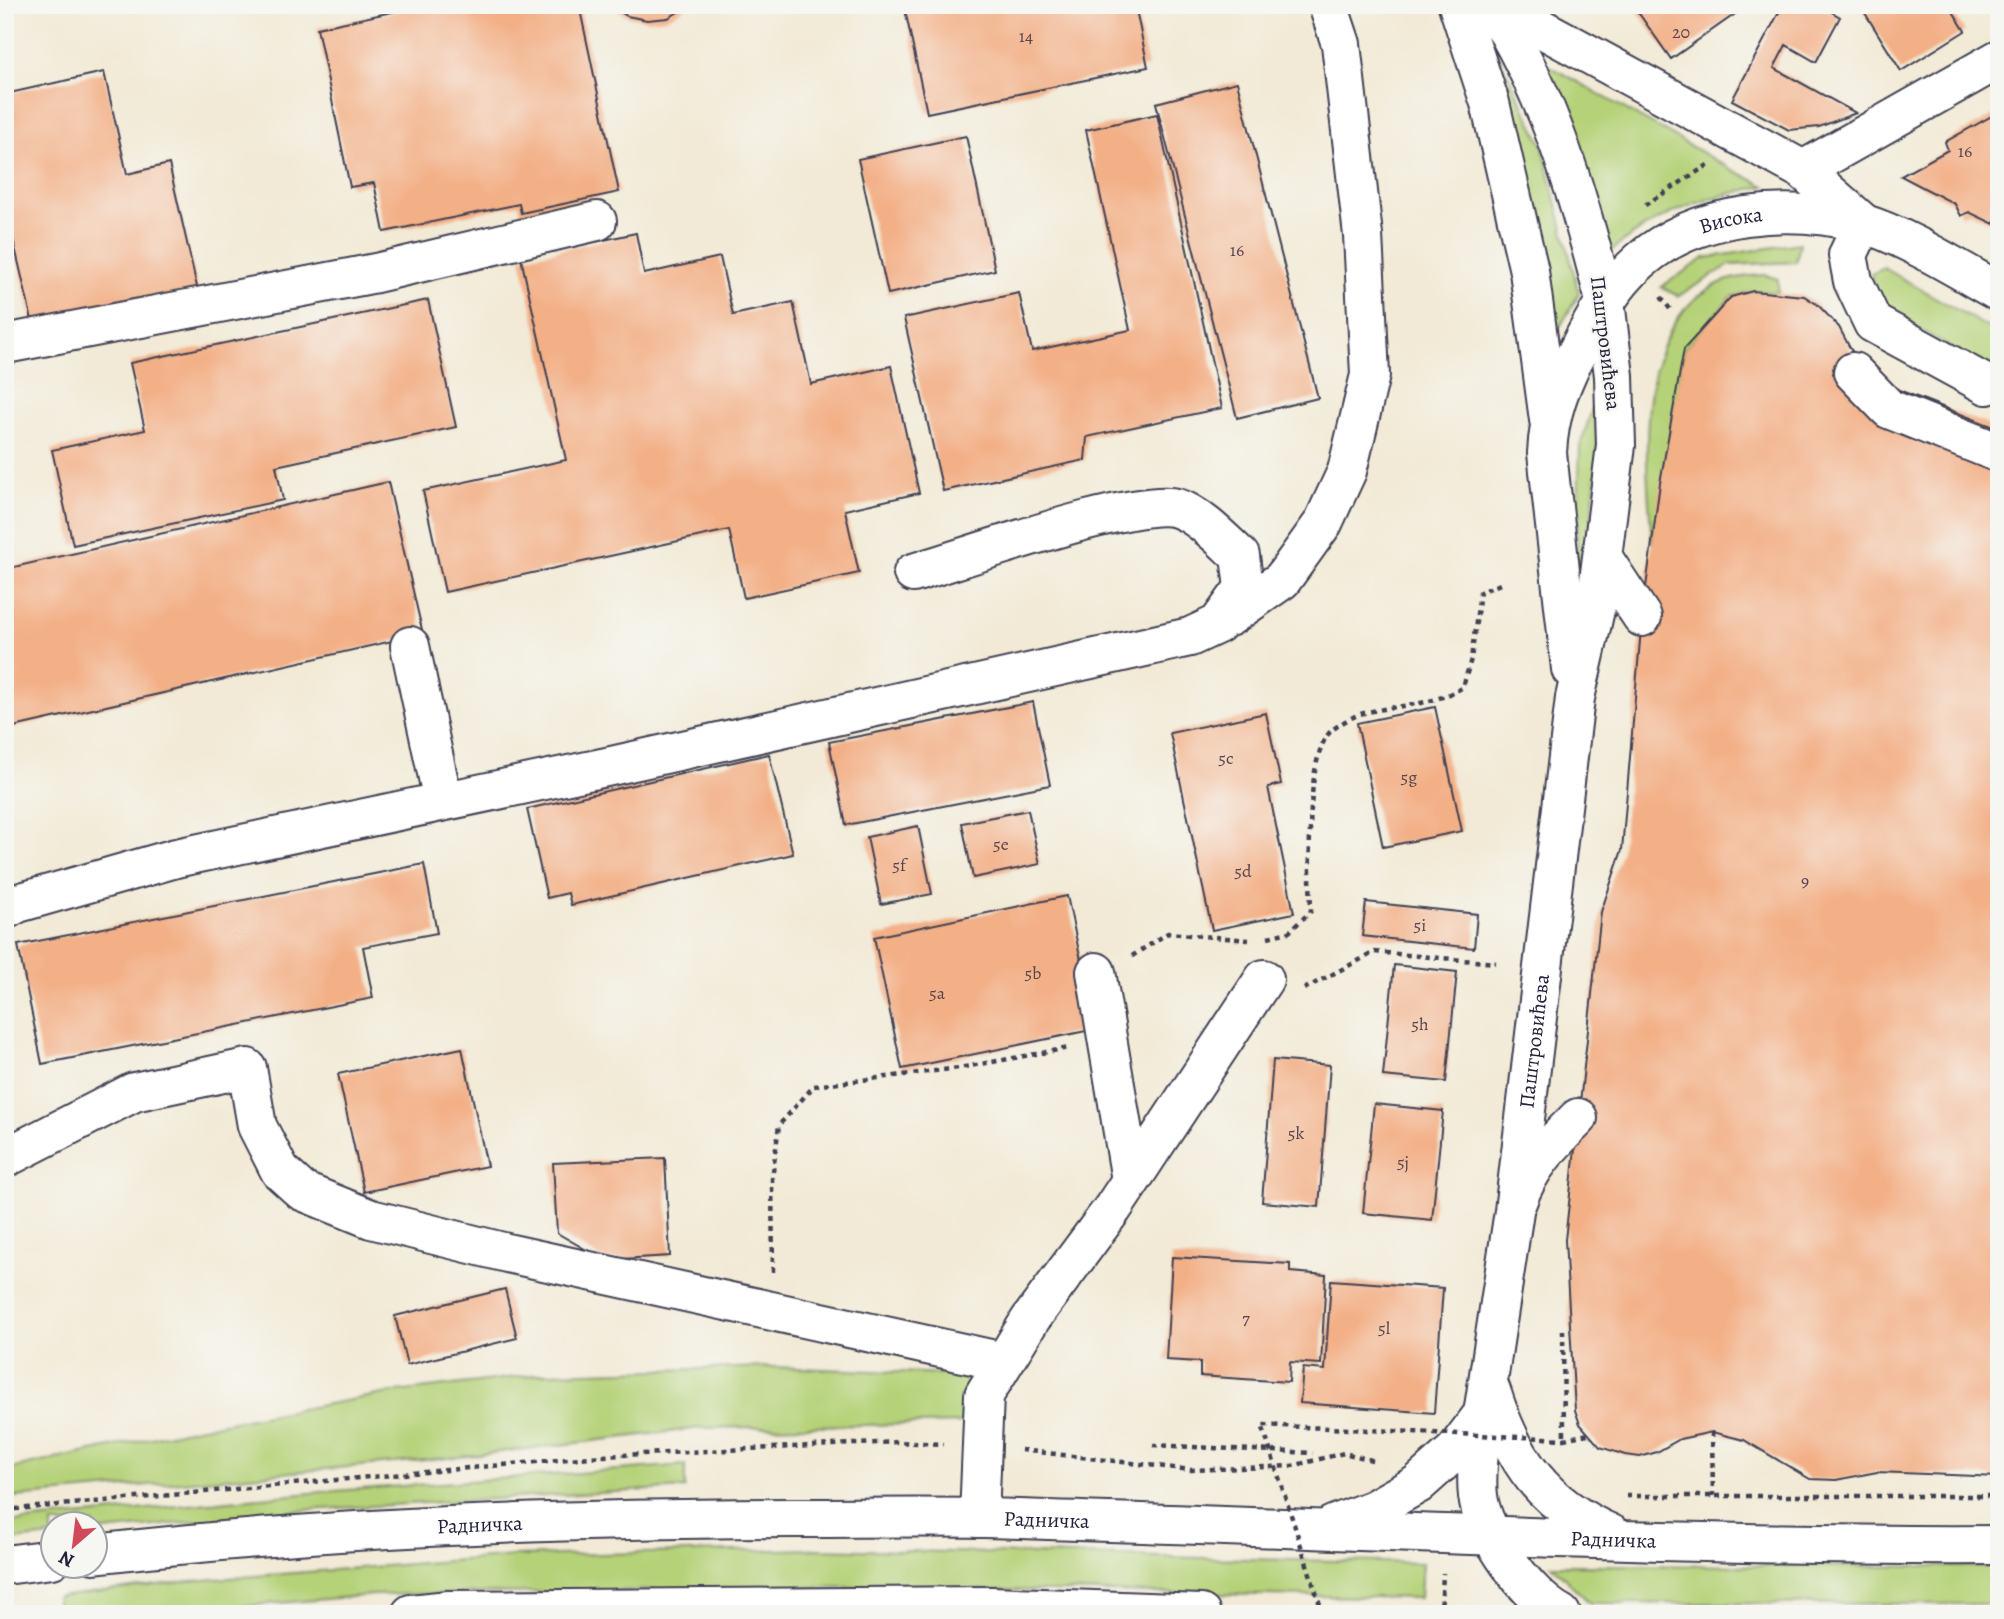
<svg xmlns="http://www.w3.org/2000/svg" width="2004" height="1619" viewBox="0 0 2004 1619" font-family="Alegreya,serif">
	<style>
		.green { fill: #b5d278; stroke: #6c7a5a; stroke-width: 2 }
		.building { fill: #f3af85 }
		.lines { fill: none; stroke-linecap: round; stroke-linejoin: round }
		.minor-casing { stroke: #414052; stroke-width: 42 }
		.major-casing { stroke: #414052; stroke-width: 42 }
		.path { stroke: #414052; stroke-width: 4.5; stroke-dasharray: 5 5; stroke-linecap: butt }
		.minor { stroke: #fff; stroke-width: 38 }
		.major { stroke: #fff; stroke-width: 38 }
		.path-bridge { stroke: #414052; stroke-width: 4.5; stroke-dasharray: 5 5; stroke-linecap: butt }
		.labels { text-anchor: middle; stroke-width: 5; stroke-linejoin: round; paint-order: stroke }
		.number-label { font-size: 18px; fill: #56454e }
		.street-label { font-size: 21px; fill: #22223b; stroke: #f6f6f2 }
	</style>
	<rect width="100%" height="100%" fill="#f6f6f2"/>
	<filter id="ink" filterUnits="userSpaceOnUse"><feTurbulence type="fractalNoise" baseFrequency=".0143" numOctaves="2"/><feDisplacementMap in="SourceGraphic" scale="14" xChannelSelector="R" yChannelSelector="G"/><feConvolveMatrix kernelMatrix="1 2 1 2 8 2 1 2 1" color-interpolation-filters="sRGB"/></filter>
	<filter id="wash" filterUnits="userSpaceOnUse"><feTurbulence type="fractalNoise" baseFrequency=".00686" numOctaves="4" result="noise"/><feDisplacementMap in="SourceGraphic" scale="28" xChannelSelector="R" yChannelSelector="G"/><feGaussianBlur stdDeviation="1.57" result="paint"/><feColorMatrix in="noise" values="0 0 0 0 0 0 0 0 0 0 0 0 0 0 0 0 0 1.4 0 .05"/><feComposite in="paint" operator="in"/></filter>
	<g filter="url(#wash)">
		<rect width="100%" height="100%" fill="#f2ead6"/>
		<path class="green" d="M1474,5L1542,144L1579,294L1554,337Z
			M1539,60L1733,170L1765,186C1702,198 1656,213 1606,255Z
			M1800,243L1796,262L1730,265L1678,296L1661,287L1705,258Z
			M1884,268L1999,334V376L1875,303L1871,274Z
			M1765,275L1778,279V292L1753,291L1731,297L1684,349L1652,544C1646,463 1630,327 1718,284C1733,277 1750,276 1765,275Z
			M1594,403L1598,454L1578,646L1576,571L1580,447Z
			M772,1367L972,1375L970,1423L701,1428L459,1457L5,1498V1470L197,1428L389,1393L548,1373Z
			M685,1465V1488L305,1510L95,1532L94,1524H52V1536L5,1541V1523L321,1492Z
			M817,1549L1422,1563L1420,1598L846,1587L373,1595L151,1614H60L56,1597L190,1581L515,1556Z
			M1551,1565L1999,1567V1604L1590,1603Z"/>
		<g id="blocks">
			<path class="building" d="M425,5H579L619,192L521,213L519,204L384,232L374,183L350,187L317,28Z
				M609,5H690L668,18L647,20L627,16Z
				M904,5H1135L1148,67L927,113Z
				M1633,5H1748L1671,59Z
				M1783,5H1819L1840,17L1816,62L1786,45L1774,68L1856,113L1819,127L1789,130L1732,100Z
				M1860,5H1949L1965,31L1901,71Z
				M104,72L127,174L169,164L200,300L36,337L5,205V94Z
				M1237,82L1318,398L1237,418L1156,103Z
				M1999,112V214L1994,224L1969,212L1961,216L1955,204L1901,176L1948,150L1945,142Z
				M1157,114L1222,408L1087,437L1085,460L943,491L904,318L1019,293L1032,351L1130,330L1086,130Z
				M966,136L995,270L888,294L858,159Z
				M636,233L644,274L720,257L733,315L793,302L811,384L891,366L919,493L845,510L859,573L744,598L729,530L445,592L423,491L566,460L521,258Z
				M1753,291L1804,296L1818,305L1839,327L1851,350L1886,385L1999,429V1477L1877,1472L1836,1480L1810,1479L1744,1440L1712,1432L1680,1439L1657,1452L1640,1457L1625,1455L1600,1447L1580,1424L1575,1410L1565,1240L1601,912L1622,850L1642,617L1660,483L1684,349L1731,297Z
				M428,300L456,427L276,466L283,500L73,545L52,450L145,430L130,363Z
				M388,482L423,634L5,729V569Z
				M1033,702L1050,785L846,825L829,742Z
				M1435,707L1462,831L1383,847L1357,723Z
				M1266,713L1281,784L1268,787L1294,913L1212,930L1170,733Z
				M769,754L793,854L571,905L568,893L547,898L527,809Z
				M1028,810L1040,864L973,878L962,823Z
				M918,826L932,894L881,904L867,837Z
				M424,864L437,933L363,947L373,998L42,1064L18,945Z
				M1067,896L1096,1029L902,1069L874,937Z
				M1366,902L1477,914L1474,948L1362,936Z
				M1394,965L1457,972L1446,1082L1383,1076Z
				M462,1048L487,1166L364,1192L338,1074Z
				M1273,1060L1330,1065L1319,1207L1262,1202Z
				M1374,1104L1443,1111L1432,1220L1363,1213Z
				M665,1158L670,1256L604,1260L557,1233L553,1163Z
				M1172,1257L1290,1264V1272L1326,1275L1321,1364L1290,1362L1289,1382L1200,1376V1362L1166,1360Z
				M1331,1280L1443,1288L1434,1413L1300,1403L1303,1368L1325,1370Z
				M505,1289L517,1338L407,1365L395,1316Z"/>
		</g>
	</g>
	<g filter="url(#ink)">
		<use href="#blocks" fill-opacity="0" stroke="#414052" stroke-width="2"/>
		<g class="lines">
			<defs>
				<path id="minor" d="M1458,5L1490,103L1529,271L1549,420
					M1492,5C1550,97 1579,197 1605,301
					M1803,170L1999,59
					M1863,223L1848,255L1853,281L1873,323L1987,385
					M5,344L376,273L597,221
					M1853,372L1889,409L1999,453
					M1603,558L1642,617
					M1229,617L1282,580L1323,523L1347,471L1370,375L1363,235L1341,44L1328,5
					M410,646L443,801
					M5,910L18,903L176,858L611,766L1190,637L1218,624L1244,588L1240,556C1225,542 1198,514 1177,508C1137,496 962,559 913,573
					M1096,972L1131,1180
					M5,1158L134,1092L247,1068L257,1126L280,1171L302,1191L371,1219L507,1253L1004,1362
					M1517,1202C1529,1166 1552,1144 1578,1118
					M979,1518L984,1395L1030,1320L1113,1208L1264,979"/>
				<g id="major">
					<path d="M1498,5L1803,170L1863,223"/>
					<path id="s1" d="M1571,669L1547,453C1549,412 1561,384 1579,348C1595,317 1613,285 1640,261C1697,211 1790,204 1861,223C1904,235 1959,270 1999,292"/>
					<path d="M1491,1391C1513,1461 1543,1504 1611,1534"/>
					<path d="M1483,1414C1481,1440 1475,1470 1478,1496C1482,1533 1528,1597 1561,1614"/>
					<path id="s2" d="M1333,1525L1374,1509L1418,1484L1455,1451L1483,1414L1514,1211L1575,698L1596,605L1616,445L1614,376L1605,301"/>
					<path id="s3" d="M94,1554C326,1527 559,1519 792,1518C856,1518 920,1517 984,1518C1322,1527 1660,1547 1999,1545"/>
					<path d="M5,1565L52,1559"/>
					<path d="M411,1614L449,1610L991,1606L1201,1614"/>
				</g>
			</defs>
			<use href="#minor" class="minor-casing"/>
			<use href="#major" class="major-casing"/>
			<path class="path" d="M1645,205L1708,165
				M1661,297L1673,313
				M1268,937L1289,932L1311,911C1310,874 1304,756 1331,731C1339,724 1355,715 1364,713C1400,704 1430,707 1463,687L1471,659L1480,592L1503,583
				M1132,956L1168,933L1249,940
				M1304,989L1375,952L1496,963
				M773,1272L772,1179L779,1125L814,1086L959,1068L1069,1048
				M1563,1330L1564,1439
				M1712,1432L1713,1496
				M1153,1445L1313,1453
				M1021,1450L1191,1470L1292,1466L1344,1453L1376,1461
				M1626,1496H1999
				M5,1510L602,1456L897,1442L943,1444
				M1441,1614L1443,1573"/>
			<use href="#minor" class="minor"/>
			<use href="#major" class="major"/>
			<path class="path-bridge" d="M1323,1614L1262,1425L1564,1439L1588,1434"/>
		</g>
	</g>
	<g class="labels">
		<g class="number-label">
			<text x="1681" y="38">20</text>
			<text x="1026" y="42">14</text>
			<text x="1965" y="157">16</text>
			<text x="1237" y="256">16</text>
			<text x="1226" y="764">5c</text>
			<text x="1409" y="783">5g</text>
			<text x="1001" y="850">5e</text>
			<text x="899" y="871">5f</text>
			<text x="1243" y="877">5d</text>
			<text x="1805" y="887">9</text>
			<text x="1420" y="931">5i</text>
			<text x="1033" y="979">5b</text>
			<text x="937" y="999">5a</text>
			<text x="1420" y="1030">5h</text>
			<text x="1296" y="1139">5k</text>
			<text x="1403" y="1168">5j</text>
			<text x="1246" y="1324">7</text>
			<text x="1384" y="1334">5l</text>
		</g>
		<g class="street-label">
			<text dy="7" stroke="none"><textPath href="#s1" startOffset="536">Висока</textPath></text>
			<text transform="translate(1606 343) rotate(83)" y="7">Паштровићева</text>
			<text dy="7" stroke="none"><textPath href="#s2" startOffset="567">Паштровићева</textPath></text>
			<text dy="7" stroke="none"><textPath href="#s3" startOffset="954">Радничка</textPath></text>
			<text dy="7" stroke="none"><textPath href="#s3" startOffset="387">Радничка</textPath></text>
			<text dy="7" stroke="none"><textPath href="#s3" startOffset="1521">Радничка</textPath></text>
		</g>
	</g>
	<rect width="2004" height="1619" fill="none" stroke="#f6f6f2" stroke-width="28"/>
	<g transform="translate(74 1545) rotate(208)"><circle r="33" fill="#f6f6f2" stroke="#a1a1a9" stroke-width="2"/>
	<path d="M0-5L12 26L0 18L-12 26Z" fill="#d1495b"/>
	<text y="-10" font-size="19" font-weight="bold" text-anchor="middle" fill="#22223b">N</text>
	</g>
</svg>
